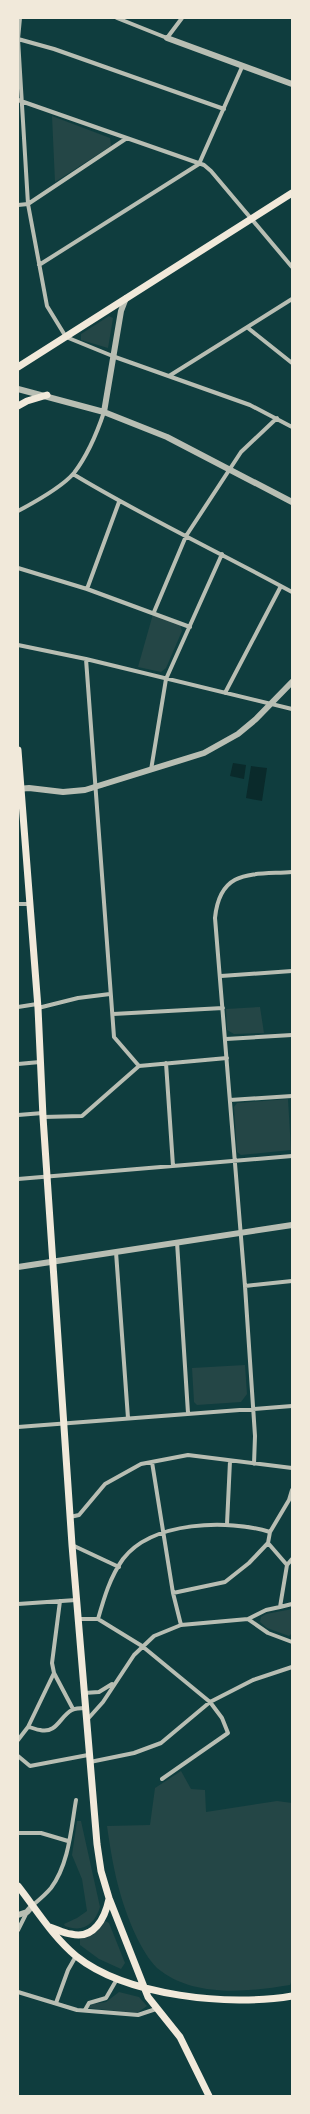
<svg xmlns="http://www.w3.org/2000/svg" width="310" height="2114" viewBox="0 0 310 2114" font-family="'PT Sans Narrow',sans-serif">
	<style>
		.green { fill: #244646 }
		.water { fill: #0a2a2b }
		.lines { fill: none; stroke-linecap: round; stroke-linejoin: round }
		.minor { stroke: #b8beb3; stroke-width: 4 }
		.tertiary { stroke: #b8beb3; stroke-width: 6 }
		.secondary { stroke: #f1e9da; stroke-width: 7 }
		.primary { stroke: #f1e9da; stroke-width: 7 }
	</style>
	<rect width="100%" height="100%" fill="#0f3d3e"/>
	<path class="green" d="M52,116L110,138L111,146L55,182Z
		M109,316L113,318L108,348L81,340V334Z
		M153,614L180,625L182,631L166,668L161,672L138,667Z
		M260,1007L264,1033L234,1034L227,1030L226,1009Z
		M288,1099L291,1150L241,1155L237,1152L234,1107L237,1103Z
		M245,1365L247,1394L241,1402L197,1405L194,1402L192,1368Z
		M292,1609V1633L289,1636L267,1628L260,1622L261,1617L266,1614Z
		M181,1771L191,1789L205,1790L206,1812L277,1801L292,1803V1980L290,1985C247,1992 193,1998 157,1968C149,1960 142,1948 137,1938C119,1899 113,1868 107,1826L150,1825L155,1788Z
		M77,1821H81L100,1907C95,1924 83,1933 65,1926L64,1924L77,1918L87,1911L82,1879L72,1855Z
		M105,1921L109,1923L125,1963L121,1969L99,1959L80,1945V1938C93,1936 98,1932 105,1921Z
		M119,1992L139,1997L147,2006L137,2013L87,2008L93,2004L106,2002Z"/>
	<path class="water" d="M233,763L246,765L244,779L230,776Z
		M251,766L267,768L262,801L246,798Z"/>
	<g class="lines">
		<path class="minor" d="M20,18L18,39L28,204L47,306L66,337L115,357L250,405L292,427
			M117,18L167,38L182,18
			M18,39L54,49L224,109
			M18,100L204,165L211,171L292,267
			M18,205L28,204L127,138
			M39,265L199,164L242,67
			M248,328L292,363
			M169,376L292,299
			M73,474C144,517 219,552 292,592
			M18,511C35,502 62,487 74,473C87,456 97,433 104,412
			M18,568L87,589L190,627
			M87,589L119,502
			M154,612L186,536L241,452L277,418
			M18,645L86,659L292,709
			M86,659L114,1037L139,1066
			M225,693L281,586
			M151,770L166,679L222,554
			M18,904H29
			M221,976L292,971
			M18,1007L37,1004
			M38,1008L78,998L110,994
			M113,1014L223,1008
			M226,1039L292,1035
			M166,1063L173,1166
			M18,1064L40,1062
			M230,1100L292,1096
			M18,1115L43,1113
			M43,1117L82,1116L139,1066L227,1058
			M18,1179L292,1156
			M177,1242L188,1413
			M116,1252L128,1418
			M245,1286L292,1281
			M18,1427L292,1406
			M152,1462L173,1593
			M254,1464L255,1436L245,1286L215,918C220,868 253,875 292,872
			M70,1517L79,1515L105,1484L141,1464L188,1455L292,1468
			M227,1524L230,1461
			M268,1543L287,1565
			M72,1545L119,1567
			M60,1601L52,1663L54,1673L28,1727C32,1727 36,1730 40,1730C57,1734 60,1716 72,1710C76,1708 81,1708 85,1708
			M18,1604L76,1600
			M280,1607L292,1604
			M78,1619H98L142,1646L210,1702L222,1718L228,1733L162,1779
			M98,1619C104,1598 110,1577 123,1559C152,1521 228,1519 270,1532
			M248,1619L268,1633L292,1642
			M181,1625L173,1593L225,1582L249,1563L268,1543L270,1532L289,1500L292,1490
			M54,1673L73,1709
			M84,1693L99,1692L112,1684
			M86,1721L103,1702L134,1655L154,1636L181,1625L248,1619L266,1610L280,1607L287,1565L292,1559
			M18,1740L28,1727
			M18,1756L30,1766L88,1755
			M90,1762L134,1753L161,1743L210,1702L253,1680L292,1667
			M18,1833H41L68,1841
			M33,1905C39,1900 46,1894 51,1888C69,1864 71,1829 76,1800
			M18,1930L27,1912
			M18,1992L77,2010L138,2015L156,2009
			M56,2003L68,1970L76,1956
			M85,2010L89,2003L106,1998L117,1979"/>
		<path class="tertiary" d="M167,38L292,84
			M18,389L104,412L167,437L292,502
			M104,412L121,311L126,298
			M18,789L29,788L63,792L85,790L204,753L238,734L256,719L292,682
			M18,1267L292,1225
			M18,1915L27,1912L33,1905"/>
		<path class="secondary" d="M18,406L27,401L47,395
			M18,750L38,1008L43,1117L72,1545L97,1844L101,1871L109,1898L148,1997L180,2037L209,2096
			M18,1886C36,1909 53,1937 76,1956C126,1996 230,2007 292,1996
			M50,1927C57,1929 63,1933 71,1934C94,1940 105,1918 109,1899"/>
		<path class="primary" d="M18,367L292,193"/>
	</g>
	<rect width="310" height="2114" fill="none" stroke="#f1e9da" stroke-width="38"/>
</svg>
